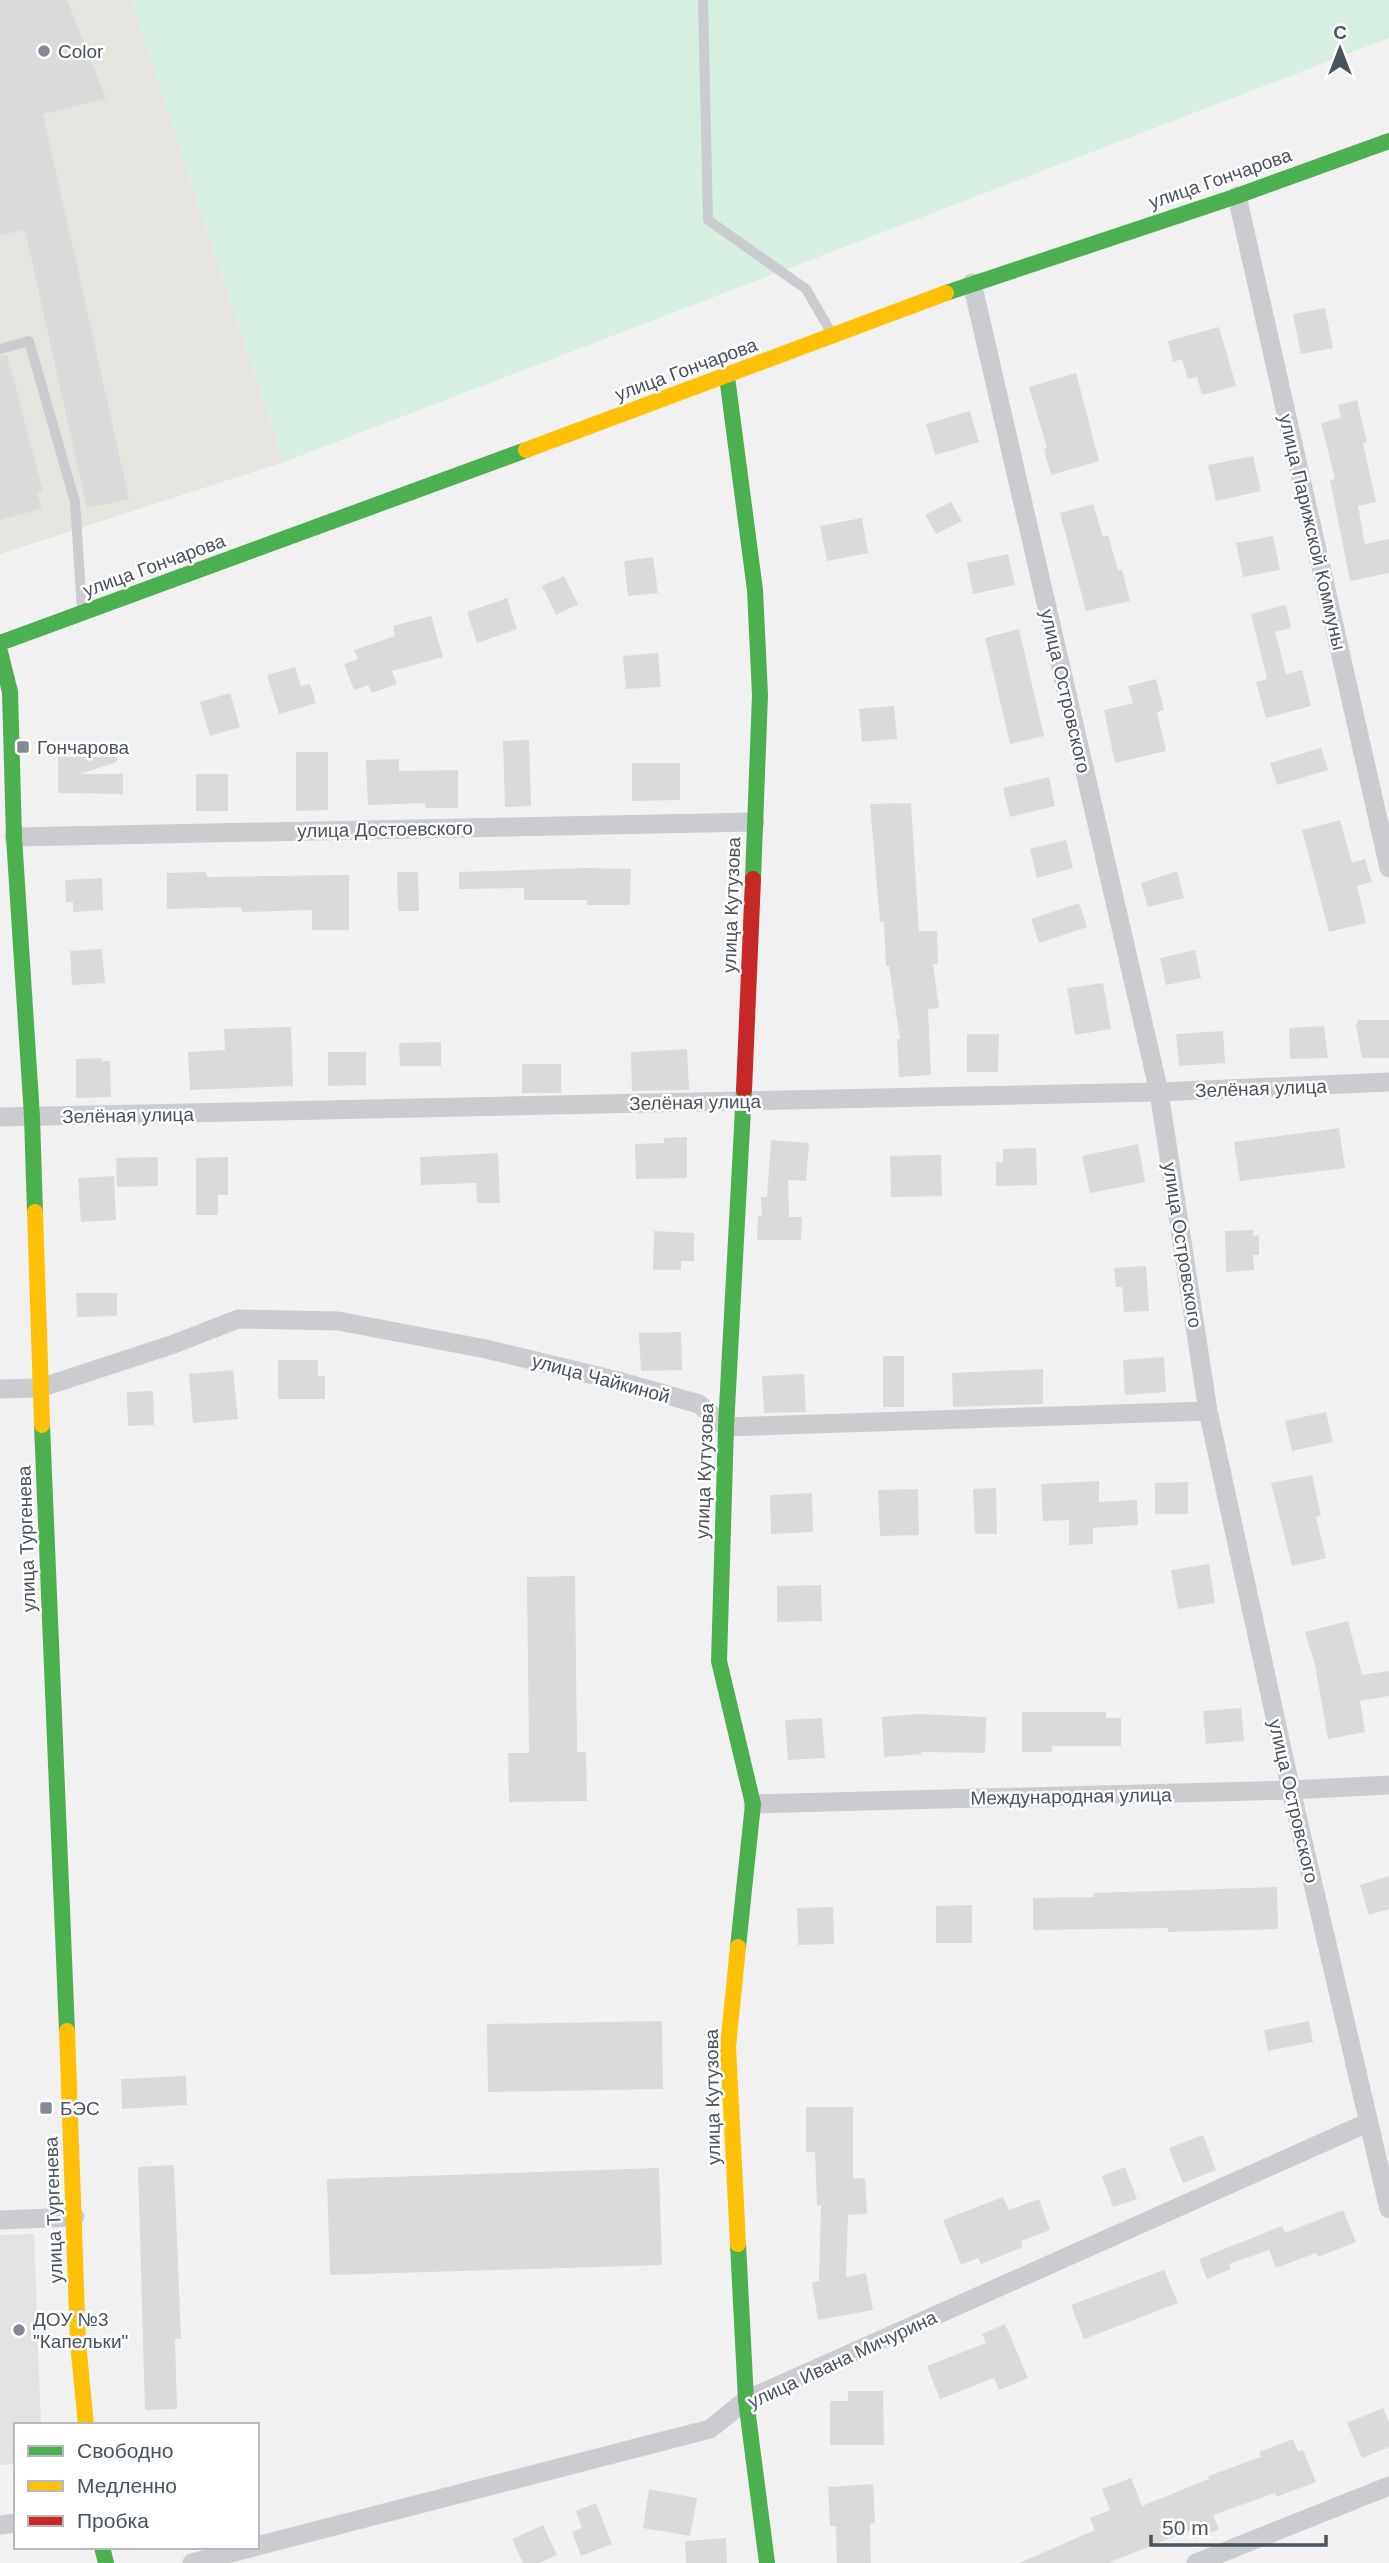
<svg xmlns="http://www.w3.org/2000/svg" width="1389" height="2563" viewBox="0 0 1389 2563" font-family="Helvetica,sans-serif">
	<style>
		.commercial { fill: #e6e4df }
		.education { fill: #e3e2e3 }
		.green { fill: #d6efe0 }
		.building { fill: #dadadb }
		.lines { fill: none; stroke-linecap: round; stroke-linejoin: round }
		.lane { stroke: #cacccf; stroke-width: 10 }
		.street { stroke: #cacccf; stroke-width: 19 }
		.fast { stroke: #4caf50; stroke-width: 16 }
		.slow { stroke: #ffc107; stroke-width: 16 }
		.jam { stroke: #c62828; stroke-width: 16 }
		.poi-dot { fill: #838a91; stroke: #fff; stroke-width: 2.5 }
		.labels { text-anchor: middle; stroke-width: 5; stroke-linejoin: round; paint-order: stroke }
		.poi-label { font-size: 19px; fill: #48535d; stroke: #fff; text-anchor: start }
		.street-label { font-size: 19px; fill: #48535d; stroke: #fff }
	</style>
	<rect width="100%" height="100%" fill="#f1f1f1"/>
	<path class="commercial" d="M0,0H131L284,462L0,554Z"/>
	<path class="education" d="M34,2234L41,2425H16V2464L0,2465V2235Z"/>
	<path class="green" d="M131,0H1389V38L284,462Z"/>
	<path class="building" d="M0,0H67L106,98L43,114L129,499L87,508L25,230L0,235Z
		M1325,308L1333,348L1301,354L1293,314Z
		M1219,327L1236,386L1202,395L1197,377L1188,379L1182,359L1173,362L1168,341Z
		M7,355L43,491L37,492L42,509L0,520V356Z
		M1076,373L1099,461L1051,475L1044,449L1047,448L1029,387Z
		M1357,400L1367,442L1363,443L1376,502L1358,506L1365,544L1389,539V573L1350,581L1330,480L1335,479L1321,423L1341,418L1338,405Z
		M970,411L979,442L935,455L926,424Z
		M1253,456L1261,491L1216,501L1208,465Z
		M951,502L962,521L936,534L925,515Z
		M1093,504L1103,537L1108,535L1118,570L1122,569L1130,601L1086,611L1060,513Z
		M862,518L868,553L827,561L820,526Z
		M1273,536L1280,570L1243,577L1236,543Z
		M1008,554L1015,585L973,594L967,563Z
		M653,557L658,593L628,596L624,561Z
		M564,576L578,604L556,615L542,586Z
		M507,598L517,629L477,643L467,612Z
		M1286,605L1291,628L1275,632L1286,674L1302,670L1311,706L1266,718L1256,682L1267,679L1251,614Z
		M431,616L443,657L392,671L397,684L372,693L368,685L354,690L344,664L358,659L354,650L395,636L393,626Z
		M1019,629L1044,736L1010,744L985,638Z
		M658,653L661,687L626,689L623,656Z
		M295,667L301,686L310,684L316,703L279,714L267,675Z
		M1156,679L1164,710L1157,712L1166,751L1115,763L1104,710L1133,703L1128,686Z
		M230,693L240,727L210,736L200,702Z
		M894,706L897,739L862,742L859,709Z
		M529,740L531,806L505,807L503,741Z
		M1321,748L1328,770L1277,785L1270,763Z
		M296,752H328V810L296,811Z
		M58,757H117V762L80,774H123V794L58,793Z
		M399,759V771L458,770V808H425V803L368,805L366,760Z
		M632,763H680V800L632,801Z
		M196,774H228V811H196Z
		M1049,777L1055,806L1010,817L1003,788Z
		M911,803L919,931H937L938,964H933L939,1008L928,1009L931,1075L899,1077L897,1039H900L889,966H886L884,922H880L870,804Z
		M1340,820L1352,863L1365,859L1372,882L1357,886L1366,923L1329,932L1302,830Z
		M1066,840L1073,868L1037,878L1030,849Z
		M588,868L631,869L630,905H587V900H524V888L459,889V872Z
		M1177,871L1184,898L1148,907L1141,883Z
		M206,872L207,877L349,875V930H312V910L242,912L241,907L167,909V873Z
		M397,872H418L419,911H398Z
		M102,878L103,910L73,912V902H66L65,880Z
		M1079,903L1087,927L1039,943L1031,919Z
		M102,949L105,983L72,985L70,951Z
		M1195,950L1201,978L1166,985L1160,958Z
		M1103,983L1111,1029L1075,1035L1067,988Z
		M1358,1020H1389V1058H1362L1356,1025Z
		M1324,1026L1328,1058L1290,1059L1289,1028Z
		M291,1027L293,1086L190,1090L188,1052L225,1050L224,1029Z
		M1223,1031L1225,1063L1179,1066L1176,1034Z
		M967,1034H999L998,1072H967Z
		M441,1042V1066H400L399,1043Z
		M687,1049L689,1090L632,1091L631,1052Z
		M328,1052H366V1085L328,1086Z
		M102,1058V1061H110L111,1097L76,1098V1059Z
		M522,1064H561V1093H522Z
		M1339,1128L1345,1168L1240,1181L1234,1142Z
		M687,1137V1178L636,1179L635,1144L664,1143V1138Z
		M771,1140L809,1143L806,1181L788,1180L789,1217H802L801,1240H757L758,1216H762L761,1197H767Z
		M1138,1144L1145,1182L1090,1193L1082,1156Z
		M1036,1148L1037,1185L996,1186V1162H1003V1149Z
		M498,1153L500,1203H477L476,1183L421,1185L420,1157Z
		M941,1155L942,1196L891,1197L890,1156Z
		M158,1157V1186L117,1187L116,1158Z
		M228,1157V1195H218V1215H196V1158Z
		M114,1176L116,1220L81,1222L78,1178Z
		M1253,1230V1236L1259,1235V1255H1253L1254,1270L1226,1272L1225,1231Z
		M654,1231L694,1233V1261H681V1270H653Z
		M1146,1266L1149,1311L1124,1312L1122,1287H1116L1114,1268Z
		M76,1293H117V1316L77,1317Z
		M681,1332L682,1370L641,1371L639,1333Z
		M883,1356H904V1407H883Z
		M1164,1357L1166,1392L1125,1395L1123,1360Z
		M278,1360H318V1376H325V1399H278Z
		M1043,1369V1404L953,1407L952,1373Z
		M233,1370L238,1419L193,1423L189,1374Z
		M804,1374L806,1412L764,1413L762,1376Z
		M153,1391L154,1425L128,1426L127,1392Z
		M1326,1412L1333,1442L1292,1451L1285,1421Z
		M1312,1475L1321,1516L1316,1517L1326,1558L1292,1566L1271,1483Z
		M1099,1481V1502L1137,1500L1138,1525L1093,1528V1544L1069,1545V1520L1043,1521L1041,1484Z
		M1188,1482V1514H1155V1483Z
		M996,1488L997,1534H975L973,1489Z
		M918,1489L919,1535L880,1536L878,1490Z
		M812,1493L813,1532L771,1534L770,1495Z
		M1209,1564L1215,1603L1178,1609L1171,1570Z
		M575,1576L577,1752H586L587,1801L509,1802L508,1753H529L527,1577Z
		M821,1585L822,1621L777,1622V1586Z
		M1348,1621L1362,1675L1389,1671V1696L1360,1701L1365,1732L1328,1739L1315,1665L1305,1632Z
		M1241,1708L1244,1741L1206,1744L1203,1711Z
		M1022,1712H1106V1718H1121V1746H1052V1752H1022Z
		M919,1714L986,1717L985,1753L921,1752V1754L884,1757L882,1717Z
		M822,1718L825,1758L788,1760L785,1720Z
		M1389,1876V1909L1369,1915L1360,1885Z
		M1277,1887L1278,1929L1168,1932V1928L1033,1930V1898L1094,1897V1893Z
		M972,1905V1943H936V1906Z
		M833,1907L834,1944L798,1945L797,1908Z
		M662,2021L663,2089L488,2092L487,2024Z
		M1309,2021L1313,2042L1268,2051L1264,2030Z
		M186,2076L187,2105L122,2109L121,2079Z
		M806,2107H853V2178H865L867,2214L848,2215L846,2277L866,2273L873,2310L818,2320L812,2282L819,2281L821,2205L817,2206L815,2152H806Z
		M1203,2135L1216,2170L1183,2183L1169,2148Z
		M174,2165L181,2339H175L177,2409L145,2410L138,2167Z
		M1125,2167L1137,2199L1113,2207L1102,2176Z
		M659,2168L662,2265L330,2275L327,2179Z
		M1003,2197L1009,2210L1039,2199L1050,2230L1021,2241L1023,2247L981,2264L978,2258L961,2265L943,2220Z
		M1343,2210L1356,2242L1318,2257L1316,2253L1276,2268L1269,2250L1229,2264L1231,2269L1207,2279L1199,2259L1282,2226L1285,2233Z
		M1164,2270L1178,2303L1084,2339L1071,2305Z
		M1005,2324L1028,2378L999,2390L994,2378L940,2399L927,2366L986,2343L982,2334Z
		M848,2391H883L884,2445H830V2401H848Z
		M1383,2408L1389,2422V2447L1362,2458L1347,2423Z
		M1293,2439L1298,2452L1303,2450L1316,2482L1276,2497L1275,2493L1213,2515L1219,2529L1195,2539L1191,2530L1108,2563H1019L1095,2530L1090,2518L1110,2510L1102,2489L1131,2478L1142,2506L1209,2479L1208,2476L1261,2457L1259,2452Z
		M873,2484L875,2523L870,2524L871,2563H837L836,2526H830L828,2487Z
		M649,2489L697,2498L690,2536L643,2528Z
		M596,2503L612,2544L581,2556L572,2532L582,2528L576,2511Z
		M543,2525L557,2555L539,2563H523L512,2539Z
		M726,2538L727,2563H686L685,2541Z"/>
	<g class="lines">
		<path class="lane" d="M703,0L708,220L806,289L831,332
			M0,349L29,341L75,502L82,609"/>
		<path class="street" d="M1237,196L1389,868
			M972,283L1159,1092L1208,1411L1291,1790L1389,2209
			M14,837L755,822
			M0,1117L1159,1092L1389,1082
			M0,1389L40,1388L174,1344L238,1319L338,1321L486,1349L618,1381L699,1404L726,1427L1208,1411
			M753,1804L1291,1790L1389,1785
			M0,2220L75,2217
			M0,2525L16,2523
			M257,2546L710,2429L746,2400L1367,2123
			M192,2563L254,2547
			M1196,2563L1389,2486"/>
		<path class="fast" d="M946,293L1237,196L1389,141
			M727,377L755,590L760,695L753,879
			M0,643L526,450
			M0,652L10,692L14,837L32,1117L35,1212
			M42,1425L67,2031
			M738,1947L753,1804L719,1661L726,1427L744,1090
			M738,2244L746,2400L767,2563
			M102,2547L106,2563"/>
		<path class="slow" d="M526,450L946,293
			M35,1212L42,1425
			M67,2031L78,2343L86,2425
			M738,2244L728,2047L738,1947"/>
		<path class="jam" d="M744,1090L753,879"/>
	</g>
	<g class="poi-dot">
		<circle cx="44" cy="51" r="7"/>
		<rect x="16" y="740" width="14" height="14" rx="3.5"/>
		<rect x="39" y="2101" width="14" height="14" rx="3.5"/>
		<circle cx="19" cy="2330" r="7"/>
	</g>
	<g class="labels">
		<g class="poi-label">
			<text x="58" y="58">Color</text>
			<text x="37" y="754">Гончарова</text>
			<text x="60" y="2115">БЭС</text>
			<text x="33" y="2326">ДОУ №3<tspan x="33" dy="22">"Капельки"</tspan></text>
		</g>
		<g class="street-label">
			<text transform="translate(1220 178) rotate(-19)" y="7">улица Гончарова</text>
			<text transform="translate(686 369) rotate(-20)" y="7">улица Гончарова</text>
			<text transform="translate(1313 532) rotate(77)" y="7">улица Парижской Коммуны</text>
			<text transform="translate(154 565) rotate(-20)" y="7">улица Гончарова</text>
			<text transform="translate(1066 691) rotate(77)" y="7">улица Островского</text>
			<text transform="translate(385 829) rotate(-1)" y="7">улица Достоевского</text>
			<text transform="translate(731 905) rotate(-88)" y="7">улица Кутузова</text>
			<text transform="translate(1261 1088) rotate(-2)" y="7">Зелёная улица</text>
			<text transform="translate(695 1102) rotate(-1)" y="7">Зелёная улица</text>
			<text transform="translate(128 1115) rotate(-1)" y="7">Зелёная улица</text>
			<text transform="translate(1183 1245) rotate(81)" y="7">улица Островского</text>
			<text transform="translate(601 1378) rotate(15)" y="7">улица Чайкиной</text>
			<text transform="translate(704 1471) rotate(-88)" y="7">улица Кутузова</text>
			<text transform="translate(26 1539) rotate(-92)" y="7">улица Тургенева</text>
			<text transform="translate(1071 1796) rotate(-1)" y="7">Международная улица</text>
			<text transform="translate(1294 1801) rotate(77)" y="7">улица Островского</text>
			<text transform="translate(712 2097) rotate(-91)" y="7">улица Кутузова</text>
			<text transform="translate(53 2210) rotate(-92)" y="7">улица Тургенева</text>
			<text transform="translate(842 2359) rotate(-25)" y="7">улица Ивана Мичурина</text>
		</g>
	</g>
	<rect x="14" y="2423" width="245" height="126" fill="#ffffff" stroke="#b6babe" stroke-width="2"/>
	<rect x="28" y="2446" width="35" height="10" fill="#4caf50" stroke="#b6babe" stroke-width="2"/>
	<text x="77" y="2458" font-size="21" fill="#48535d">Свободно</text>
	<rect x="28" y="2481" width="35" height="10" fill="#ffc107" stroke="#b6babe" stroke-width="2"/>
	<text x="77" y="2493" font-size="21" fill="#48535d">Медленно</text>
	<rect x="28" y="2516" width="35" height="10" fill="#c62828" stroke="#b6babe" stroke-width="2"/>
	<text x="77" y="2528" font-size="21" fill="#48535d">Пробка</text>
	<g transform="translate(1340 49)" stroke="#ffffff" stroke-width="5" paint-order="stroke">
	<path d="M0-5L12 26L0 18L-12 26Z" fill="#48535d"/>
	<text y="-10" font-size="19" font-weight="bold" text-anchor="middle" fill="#48535d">С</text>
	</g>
	<path d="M1151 2535v10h175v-10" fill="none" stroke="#48535d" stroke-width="3.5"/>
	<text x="1162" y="2535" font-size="21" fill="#48535d" stroke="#ffffff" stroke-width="5" paint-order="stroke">50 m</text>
</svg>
